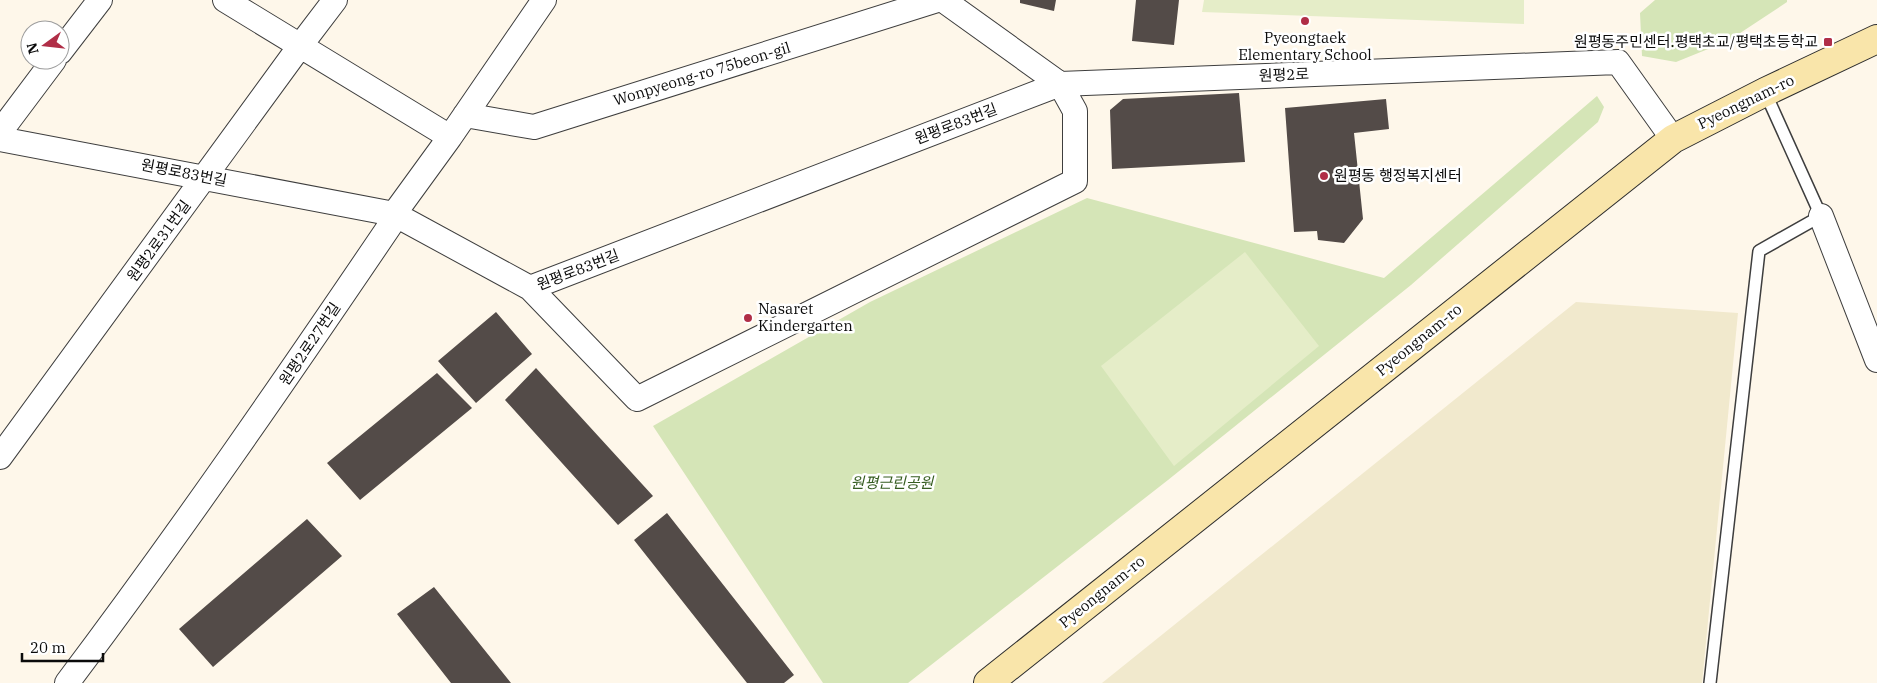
<svg xmlns="http://www.w3.org/2000/svg" width="1877" height="683" viewBox="0 0 1877 683" font-family="'IBM Plex Serif','Noto Sans KR',serif">
	<style>
		.farmland { fill: #f1e9cd }
		.green { fill: #d5e5b7 }
		.pitch { fill: #e5edc8 }
		.building { fill: #534b48 }
		.lines { fill: none; stroke-linecap: round; stroke-linejoin: round }
		.lane-casing { stroke: #3e3e3e; stroke-width: 14 }
		.street-casing { stroke: #3e3e3e; stroke-width: 26 }
		.secondary-casing { stroke: #2d2d2d; stroke-width: 30 }
		.lane { stroke: #fff; stroke-width: 11 }
		.street { stroke: #fff; stroke-width: 24 }
		.secondary { stroke: #f9e5aa; stroke-width: 28 }
		.poi-dot { fill: #b02e47; stroke: #fff; stroke-width: 2 }
		.labels { text-anchor: middle; stroke-width: 5; stroke-linejoin: round; paint-order: stroke }
		.poi-label { font-size: 15px; fill: #0b0b0b; stroke: #fff; text-anchor: start }
		.street-label { font-size: 15px; fill: #0b0b0b; stroke: #fff }
		.park-label { font-size: 15px; font-style: italic; fill: #365d21; stroke: #fff }
	</style>
	<rect width="100%" height="100%" fill="#fef7ea"/>
	<path class="farmland" d="M1576,302L1738,313L1702,683H1102Z"/>
	<path class="green" d="M1655,0H1787V2L1728,41L1676,62L1642,56L1640,13Z
		M1597,96L1604,107L1598,122L1411,285L1168,480L908,683H823L653,426L870,302L1087,198L1384,278Z"/>
	<path class="pitch" d="M1204,0H1524V24L1202,12Z
		M1245,252L1319,346L1174,466L1101,366Z"/>
	<path class="building" d="M1020,0H1056L1054,11L1020,3Z
		M1136,0H1179L1174,45L1132,41Z
		M1239,93L1245,162L1112,169L1110,110L1123,99Z
		M1386,99L1389,129L1354,133L1363,219L1344,243L1318,240L1317,231L1294,232L1285,108Z
		M496,312L532,354L476,403L438,361Z
		M536,368L653,496L618,525L505,400Z
		M437,373L472,408L360,500L327,463Z
		M667,513L794,675L784,683H747L634,540Z
		M307,519L342,556L213,667L179,629Z
		M434,587L511,683H451L397,614Z"/>
	<g class="lines">
		<defs>
			<path id="lane" d="M1710,683L1759,251L1821,216L1765,92"/>
			<path id="street" d="M225,0L450,137
				M943,0L1060,84L1618,62L1673,139
				M60,52L100,0
				M465,115L534,127L937,0
				M0,132L54,60
				M0,139L394,214L530,288L1060,84
				M1821,216L1877,360
				M530,288L637,399L1075,181V111L1060,84
				M0,457L300,46L335,0
				M67,683C180,533 286,379 391,224L394,214L450,137L544,0"/>
			<path id="secondary" d="M988,683L1673,139L1765,92L1877,39"/>
		</defs>
		<use href="#lane" class="lane-casing"/>
		<use href="#street" class="street-casing"/>
		<use href="#secondary" class="secondary-casing"/>
		<use href="#lane" class="lane"/>
		<use href="#street" class="street"/>
		<use href="#secondary" class="secondary"/>
	</g>
	<g class="poi-dot">
		<circle cx="1305" cy="21" r="5"/>
		<rect x="1823" y="37" width="10" height="10" rx="2.5"/>
		<circle cx="1324" cy="176" r="5"/>
		<circle cx="748" cy="318" r="5"/>
	</g>
	<g class="labels">
		<g class="poi-label">
			<text x="1305" y="43" text-anchor="middle">Pyeongtaek<tspan x="1305" dy="17">Elementary School</tspan></text>
			<text x="1818" y="47" text-anchor="end">원평동주민센터.평택초교/평택초등학교</text>
			<text x="1334" y="181">원평동 행정복지센터</text>
			<text x="758" y="314">Nasaret<tspan x="758" dy="17">Kindergarten</tspan></text>
		</g>
		<g class="street-label">
			<text transform="translate(702 74) rotate(-17)" y="5">Wonpyeong-ro 75beon-gil</text>
			<text transform="translate(1284 75) rotate(-2)" y="5">원평2로</text>
			<text transform="translate(1746 102) rotate(-26)" y="5">Pyeongnam-ro</text>
			<text transform="translate(956 124) rotate(-21)" y="5">원평로83번길</text>
			<text transform="translate(184 173) rotate(11)" y="5">원평로83번길</text>
			<text transform="translate(159 241) rotate(-54)" y="5">원평2로31번길</text>
			<text transform="translate(578 270) rotate(-21)" y="5">원평로83번길</text>
			<text transform="translate(1419 340) rotate(-39)" y="5">Pyeongnam-ro</text>
			<text transform="translate(310 344) rotate(-56)" y="5">원평2로27번길</text>
			<text transform="translate(1102 592) rotate(-39)" y="5">Pyeongnam-ro</text>
		</g>
		<g class="park-label">
			<text x="892" y="488">원평근린공원</text>
		</g>
	</g>
	<g transform="translate(45 45) rotate(255)"><circle r="24" fill="#ffffff" stroke="#9d9d9d"/>
	<path d="M0-4L9 19L0 12L-9 19Z" fill="#b02e47"/>
	<text y="-8" font-size="14" font-weight="bold" text-anchor="middle" fill="#0b0b0b">N</text>
	</g>
	<path d="M22 653v8h81v-8" fill="none" stroke="#0b0b0b" stroke-width="2.5"/>
	<text x="30" y="653" font-size="15" fill="#0b0b0b" stroke="#ffffff" stroke-width="4" paint-order="stroke">20 m</text>
</svg>
